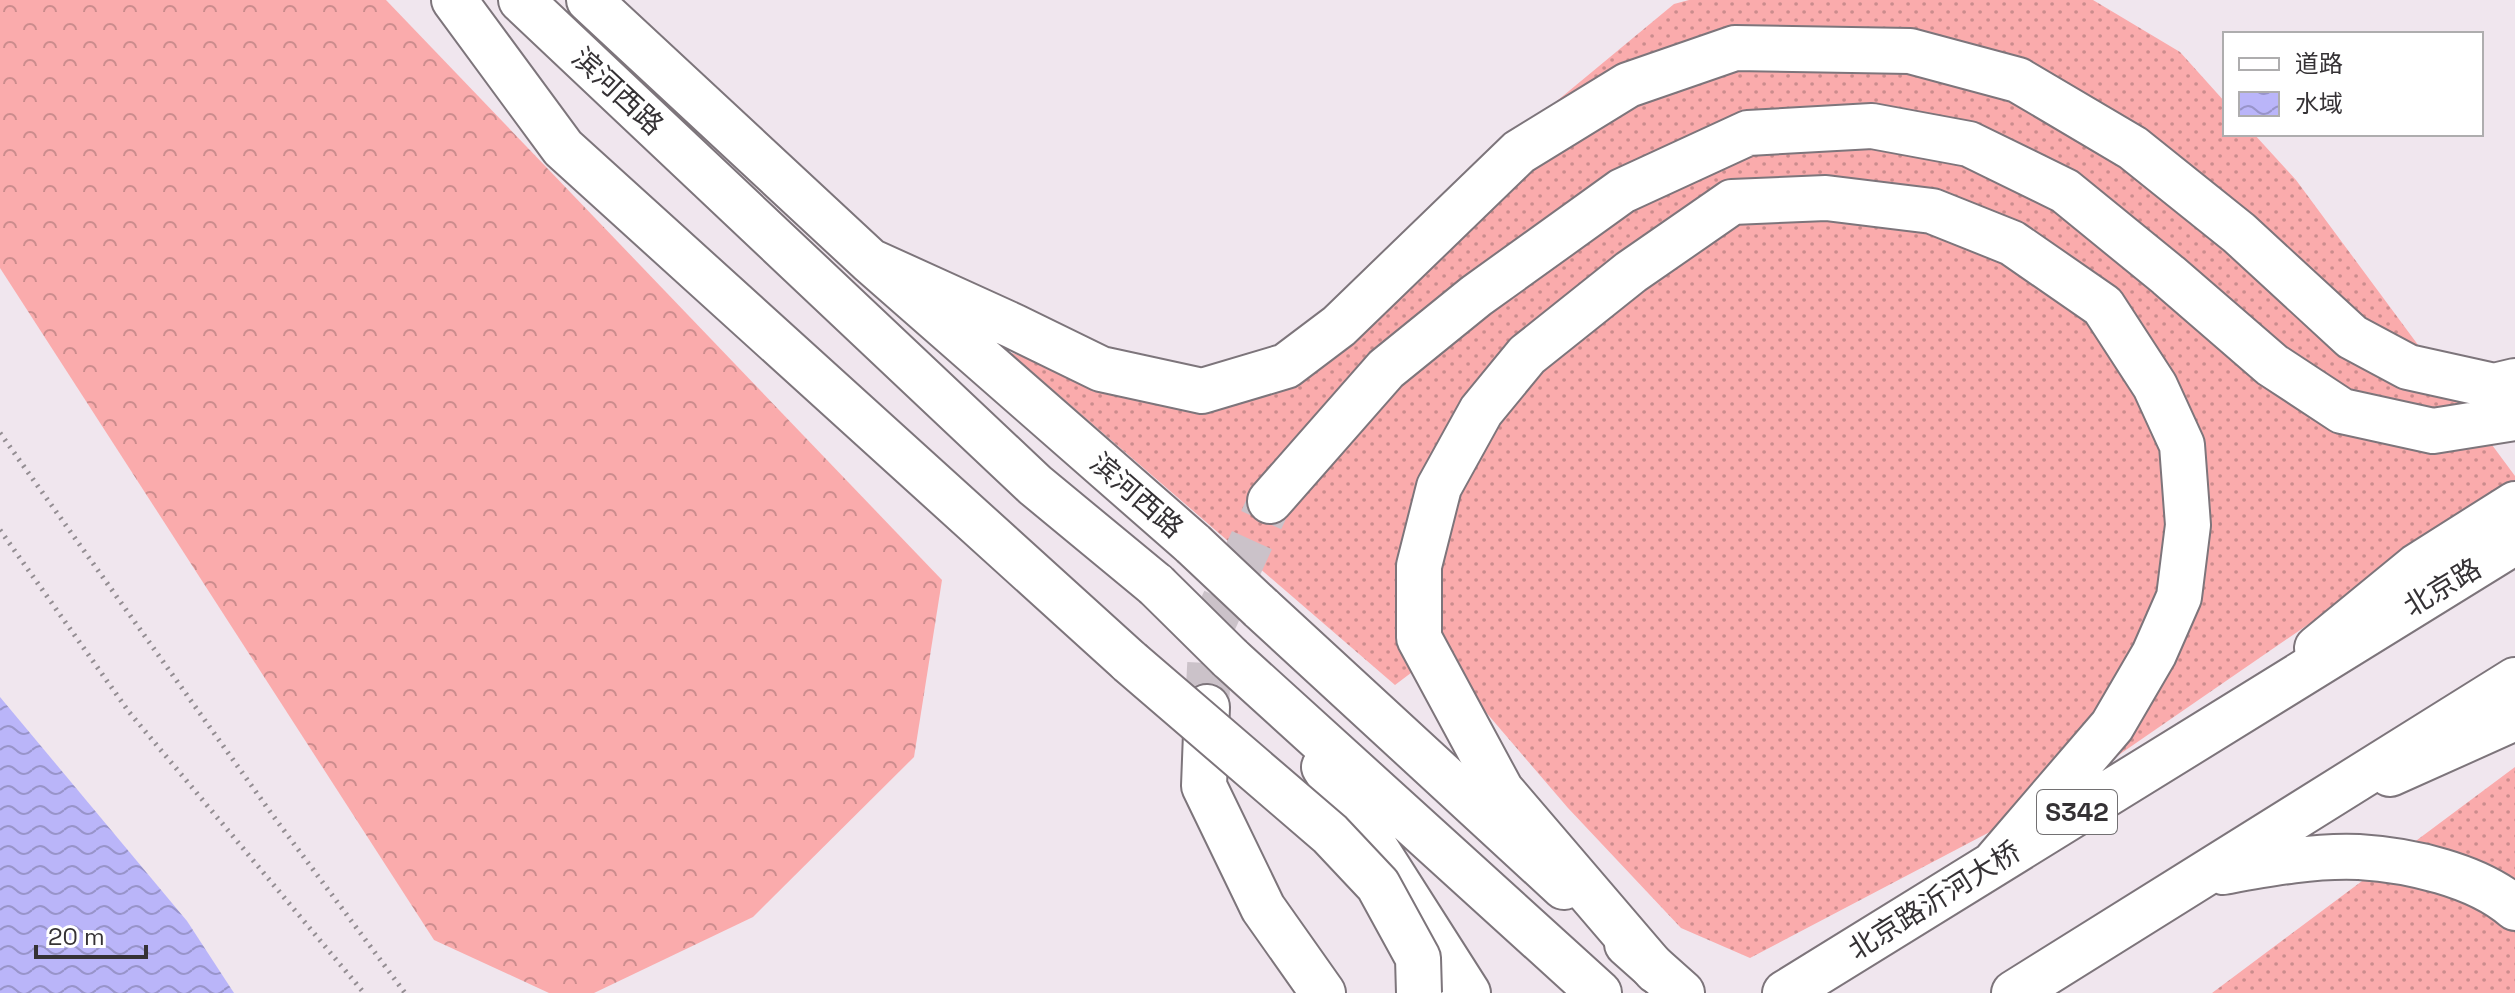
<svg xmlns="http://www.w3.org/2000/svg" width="2515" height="993" viewBox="0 0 2515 993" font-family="'Space Grotesk','Noto Sans SC',sans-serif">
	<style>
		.grass { fill: url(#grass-dots) }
		.forest { fill: url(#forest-crowns) }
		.water { fill: url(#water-waves) }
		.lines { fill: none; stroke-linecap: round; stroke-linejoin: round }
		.primary-tunnel { stroke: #cbc2c9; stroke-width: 44; stroke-dasharray: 44 22; stroke-linecap: butt }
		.primary-casing { stroke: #7d757b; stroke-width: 48 }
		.trunk-casing { stroke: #7d757b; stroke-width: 48 }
		.path { stroke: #948e93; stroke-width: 5; stroke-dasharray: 2 6; stroke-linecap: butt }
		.primary { stroke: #fff; stroke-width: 44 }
		.trunk { stroke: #fff; stroke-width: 44 }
		.primary-bridge-casing { stroke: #7d757b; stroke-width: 48; stroke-linecap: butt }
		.trunk-bridge-casing { stroke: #7d757b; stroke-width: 48; stroke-linecap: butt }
		.primary-bridge { stroke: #fff; stroke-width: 44 }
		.trunk-bridge { stroke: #fff; stroke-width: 44 }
		.labels { text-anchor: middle; stroke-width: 8; stroke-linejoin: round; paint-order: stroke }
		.shield { fill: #fff; stroke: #727072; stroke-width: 2 }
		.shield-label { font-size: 26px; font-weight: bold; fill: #353235 }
		.street-label { font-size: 28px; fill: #353235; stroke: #fff }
	</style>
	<defs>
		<pattern id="grass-dots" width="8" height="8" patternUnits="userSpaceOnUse" patternTransform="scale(2)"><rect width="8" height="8" fill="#faabac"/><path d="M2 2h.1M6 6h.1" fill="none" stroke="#cb8c8d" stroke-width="1.8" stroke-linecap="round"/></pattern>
		<pattern id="forest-crowns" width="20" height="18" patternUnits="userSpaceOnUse" patternTransform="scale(2)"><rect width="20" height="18" fill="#faabac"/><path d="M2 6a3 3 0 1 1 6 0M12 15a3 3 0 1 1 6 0" fill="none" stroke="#cb8c8d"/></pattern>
		<pattern id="water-waves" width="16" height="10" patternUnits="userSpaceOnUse" patternTransform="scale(2)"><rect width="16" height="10" fill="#bab5f9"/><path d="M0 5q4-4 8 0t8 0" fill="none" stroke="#9894ca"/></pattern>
	</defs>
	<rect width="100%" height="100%" fill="#f0e6ee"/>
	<path class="grass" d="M1689,0H2093L2180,52L2225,102V134H2254L2296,180L2515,476V482L2062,794L1750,958L1681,928L1568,808L1436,654L1395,685L1009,352L1091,380L1257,376L1441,197L1674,4Z
		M2515,767V993H2212Z"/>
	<path class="forest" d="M0,0H386L942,580L914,757L753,917L594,993H549L434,940L0,268Z"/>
	<path class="water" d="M0,697L187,921L234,993H0Z"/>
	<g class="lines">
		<path class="primary-tunnel" d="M1207,707L1211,629L1270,501"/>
		<defs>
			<path id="primary" d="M521,0L1035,485L1156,585
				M589,0L870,261L1193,544
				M870,261L1013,326L1101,369L1202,391L1286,366L1339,326L1519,152L1628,85L1735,48L1910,51L2018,80L2133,148L2239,233L2352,337L2408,367L2494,386L2515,381
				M1270,501L1386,369L1476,296L1622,191L1748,133L1872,126L1969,144L2065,191L2168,275L2272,365L2342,411L2433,431L2515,418
				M1261,608L1564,887
				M2317,648L2417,566L2515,504
				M1230,658L1599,993
				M1207,707L1204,786L1263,908L1323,993
				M1324,767L1468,993
				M2390,774L2515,718
				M1627,944L1682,993"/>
			<path id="trunk" d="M454,0L563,148L1130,662
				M2223,872C2267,864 2314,855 2359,857C2409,860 2477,875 2515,908
				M1656,971L1501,790L1419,638V566L1439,487L1481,411L1527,355L1631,272L1732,202L1826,198L1932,211L2012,243L2103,306L2155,386L2182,445L2188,525L2179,597L2154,654L2112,726L1996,861
				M1785,993L2515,542
				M2014,993L2515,680"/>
		</defs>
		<use href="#primary" class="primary-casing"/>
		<use href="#trunk" class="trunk-casing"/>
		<path class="path" d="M0,433L271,813L405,993
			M0,530L129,712L364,993"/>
		<use href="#primary" class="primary"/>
		<use href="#trunk" class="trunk"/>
		<defs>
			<path id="primary-bridge" d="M1193,544L1261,608
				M1156,585L1230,658"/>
			<path id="trunk-bridge" d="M1130,662L1330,834L1378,885L1418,958L1419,993"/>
		</defs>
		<use href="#primary-bridge" class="primary-bridge-casing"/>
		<use href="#trunk-bridge" class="trunk-bridge-casing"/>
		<use href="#primary-bridge" class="primary-bridge"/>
		<use href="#trunk-bridge" class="trunk-bridge"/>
	</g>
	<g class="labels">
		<rect class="shield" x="2037" y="790" width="80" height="44" rx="6"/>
		<g class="shield-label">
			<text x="2077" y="821">S342</text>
		</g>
		<g class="street-label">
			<text transform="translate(618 91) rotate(43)" y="10">滨河西路</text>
			<text transform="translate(1137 495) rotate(41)" y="10">滨河西路</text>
			<text transform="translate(2442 587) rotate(-31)" y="10">北京路</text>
			<text transform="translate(1934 900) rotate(-32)" y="10">北京路沂河大桥</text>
		</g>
	</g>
	<rect x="2223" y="32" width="260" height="104" fill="#ffffff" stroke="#aeadae" stroke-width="2"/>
	<rect x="2239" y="58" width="40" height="12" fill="#ffffff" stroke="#aeadae" stroke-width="2"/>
	<text x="2295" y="72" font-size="24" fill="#353235">道路</text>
	<rect x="2239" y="92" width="40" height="24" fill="url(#water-waves)" stroke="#aeadae" stroke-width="2"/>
	<text x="2295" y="112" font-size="24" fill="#353235">水域</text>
	<path d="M36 945v12h110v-12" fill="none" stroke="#353235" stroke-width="4"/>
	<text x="48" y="945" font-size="24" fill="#353235" stroke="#ffffff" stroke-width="6" paint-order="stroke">20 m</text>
</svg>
